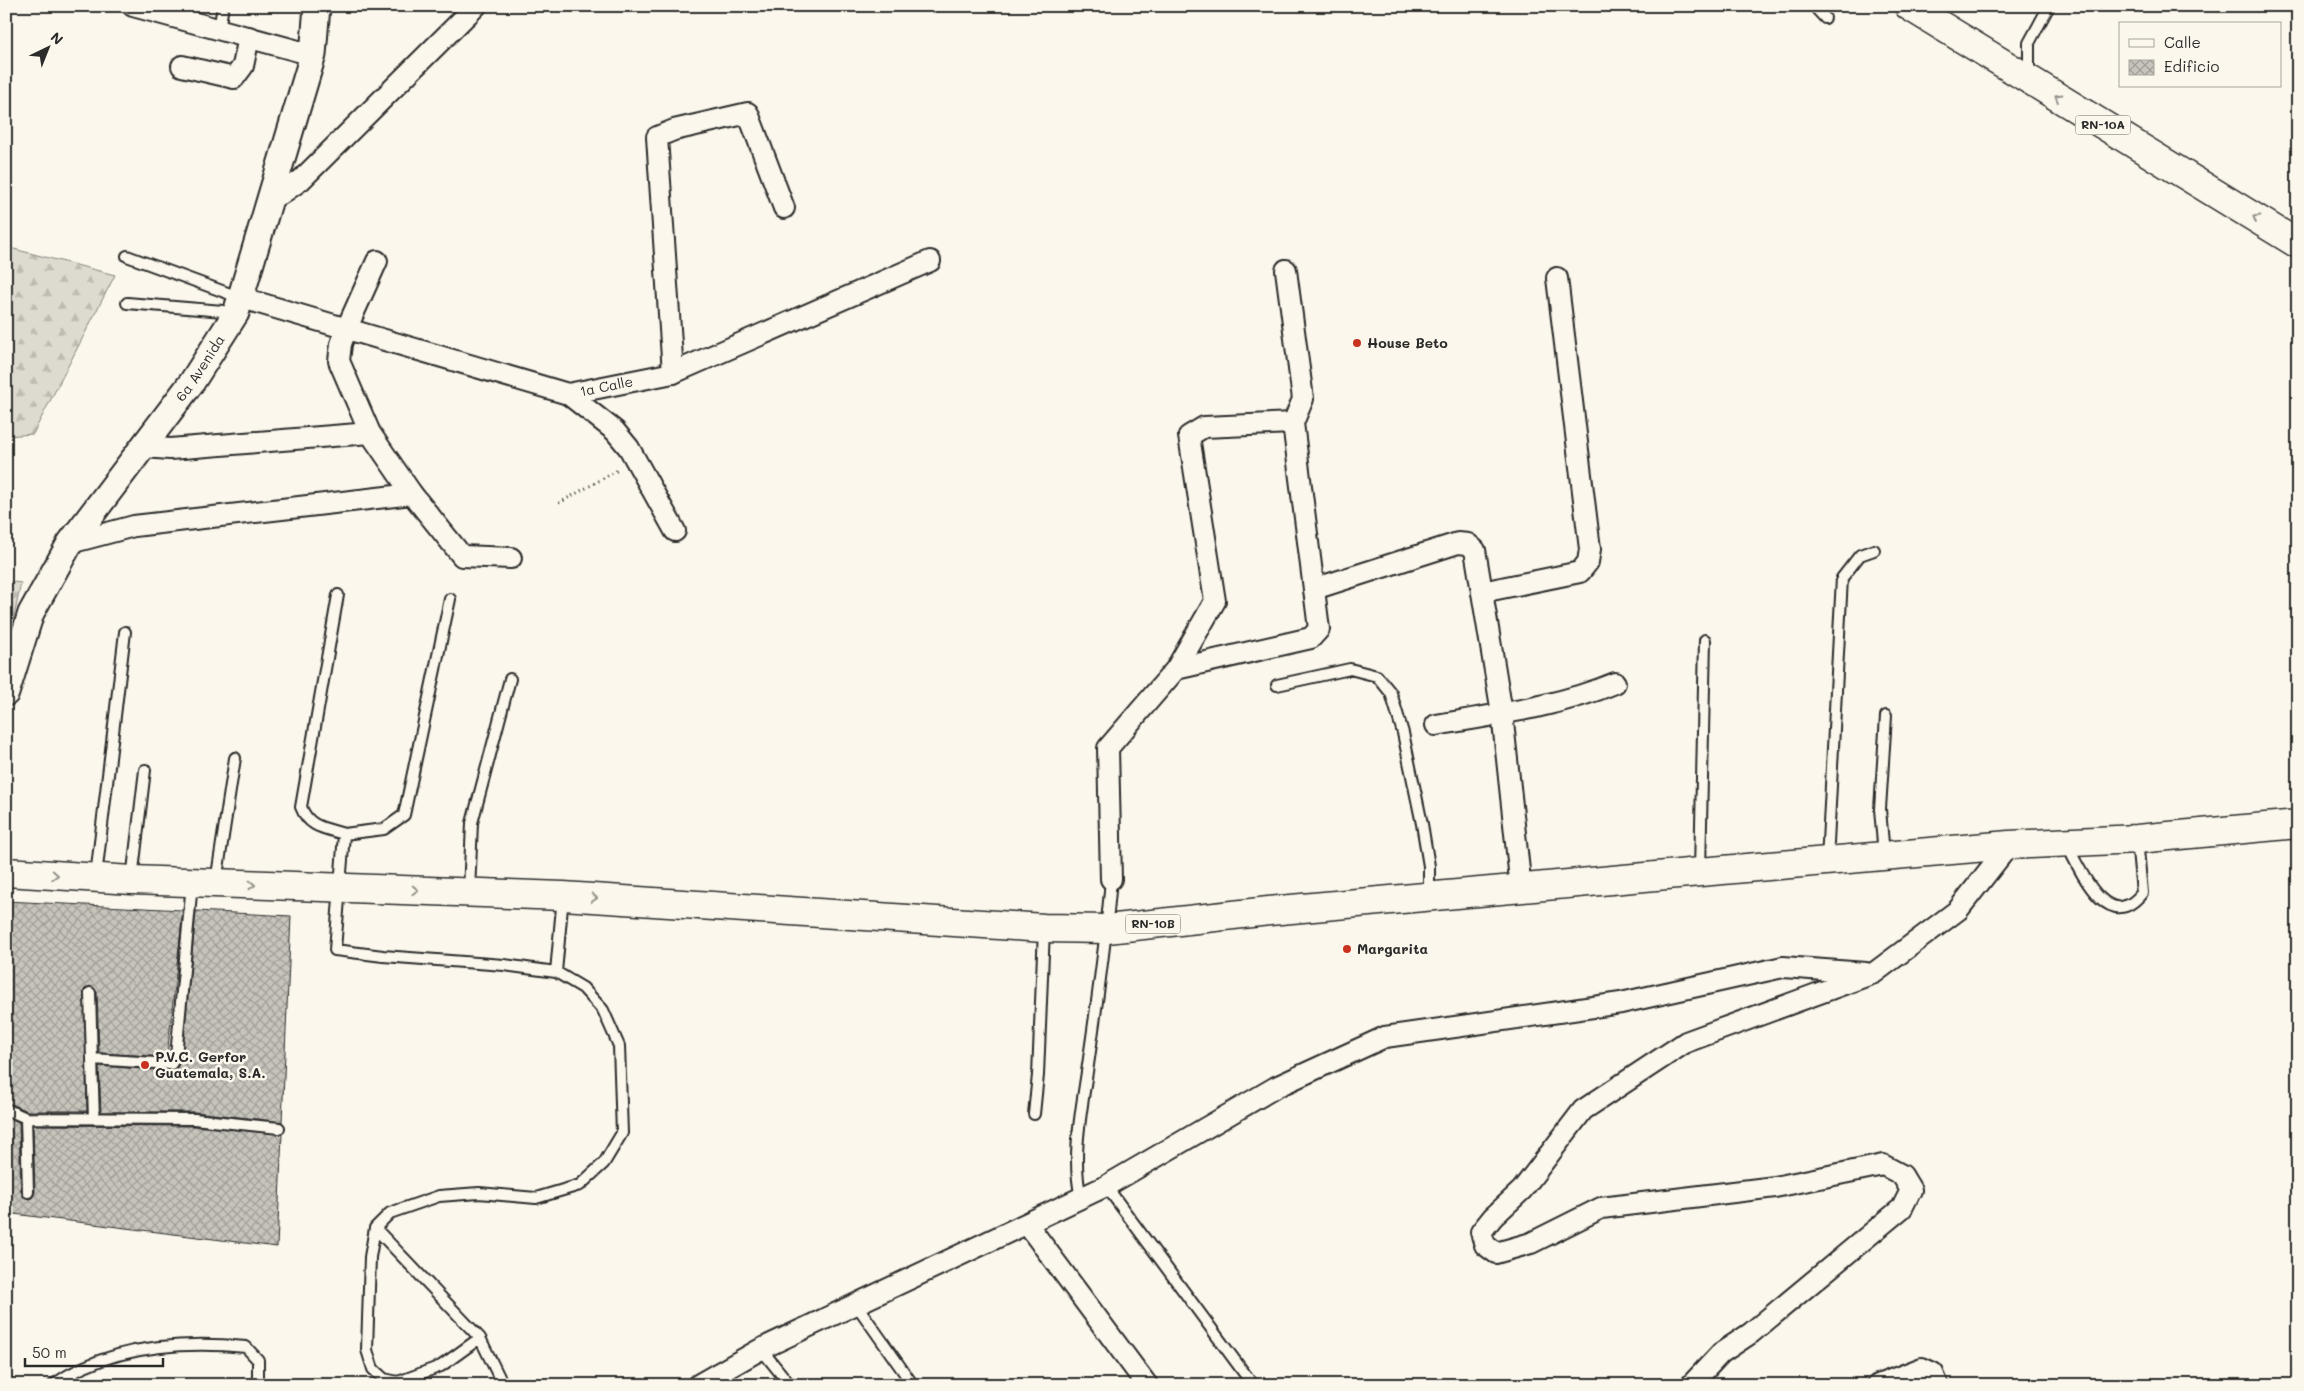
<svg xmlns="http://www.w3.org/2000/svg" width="2304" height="1391" viewBox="0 0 2304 1391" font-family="Mali,sans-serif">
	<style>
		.forest { fill: url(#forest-firs); stroke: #84827e }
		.cemetery { fill: url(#cemetery-stones); stroke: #84827e }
		.building { fill: url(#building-cross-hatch); stroke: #2b2b2b }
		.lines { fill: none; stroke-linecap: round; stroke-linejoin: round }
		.service-casing { stroke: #2b2b2b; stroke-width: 14 }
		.minor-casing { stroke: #2b2b2b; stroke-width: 24 }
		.tertiary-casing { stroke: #2b2b2b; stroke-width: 29 }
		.primary-casing { stroke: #2b2b2b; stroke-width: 31 }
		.path { stroke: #2b2b2b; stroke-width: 3; stroke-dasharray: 1 4; stroke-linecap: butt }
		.service { stroke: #fbf7ec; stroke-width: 10 }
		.minor { stroke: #fbf7ec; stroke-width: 20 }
		.tertiary { stroke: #fbf7ec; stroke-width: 25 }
		.primary { stroke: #fbf7ec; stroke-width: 28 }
		.oneway { stroke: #93918c }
		.poi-dot { fill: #c8321e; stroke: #fbf7ec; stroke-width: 2 }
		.labels { text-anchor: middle; stroke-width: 5; stroke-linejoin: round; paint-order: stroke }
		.shield { fill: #fbf7ec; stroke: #696865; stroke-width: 1 }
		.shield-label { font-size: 12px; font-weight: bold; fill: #2b2b2b }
		.poi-label { font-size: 14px; font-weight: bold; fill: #2b2b2b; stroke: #fbf7ec; text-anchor: start }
		.street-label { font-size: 14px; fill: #2b2b2b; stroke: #fbf7ec }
	</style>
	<defs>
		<pattern id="forest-firs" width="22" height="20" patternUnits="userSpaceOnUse" patternTransform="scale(1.25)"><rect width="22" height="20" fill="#dddad0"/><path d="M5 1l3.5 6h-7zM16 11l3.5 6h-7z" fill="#bebbb3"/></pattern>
		<pattern id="cemetery-stones" width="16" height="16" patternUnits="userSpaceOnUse" patternTransform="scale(1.25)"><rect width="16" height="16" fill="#dddad0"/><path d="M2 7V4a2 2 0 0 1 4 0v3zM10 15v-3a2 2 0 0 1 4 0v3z" fill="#bebbb3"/></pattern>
		<pattern id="building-cross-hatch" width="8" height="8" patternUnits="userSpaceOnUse" patternTransform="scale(1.25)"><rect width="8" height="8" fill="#c7c4bc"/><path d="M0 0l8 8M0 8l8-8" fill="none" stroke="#a29f99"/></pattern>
	</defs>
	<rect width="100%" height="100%" fill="#fbf7ec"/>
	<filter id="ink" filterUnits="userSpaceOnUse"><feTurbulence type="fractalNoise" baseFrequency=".02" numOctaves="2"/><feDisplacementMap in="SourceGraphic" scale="10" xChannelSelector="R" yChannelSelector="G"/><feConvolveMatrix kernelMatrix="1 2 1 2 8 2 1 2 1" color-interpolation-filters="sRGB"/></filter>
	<g filter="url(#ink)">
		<path class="forest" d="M6,247L115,275L33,434L6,436Z"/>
		<path class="cemetery" d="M6,581L21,583L6,655Z"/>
		<path class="building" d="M6,901L183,910L167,1057L99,1053L97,992L90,986L84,990L87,1111H28L6,1102Z
			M196,911L291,916L282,1122L195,1112H101L99,1066L171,1071L177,1068L182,1059Z
			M6,1117L19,1122L21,1192L28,1199L32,1198L35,1192L33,1125L194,1126L282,1134L277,1247L6,1213Z"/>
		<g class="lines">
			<defs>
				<path id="service" d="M1814,6L1825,18
					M219,29L223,6
					M2029,76V43L2049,6
					M127,256L241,298
					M127,303L235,312
					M338,595L301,807C309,828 325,828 344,834
					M450,599L404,815L384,829L344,834L335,950L383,956L504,965L556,972L583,988L603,1010L619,1046L622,1133L604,1163L580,1185L536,1198L479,1193L439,1196L390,1213L375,1228L370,1257L367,1350L373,1369L384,1379L398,1382L441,1366L480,1338L503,1385
					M1277,685L1350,669L1377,676L1391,693L1403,733L1422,824L1429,866V896
					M2067,845C2080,870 2108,936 2142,893L2137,839
					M1884,855L1880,809L1886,716
					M1827,861L1842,578L1860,555L1874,550
					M1700,871L1705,640
					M96,876L125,632
					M132,879L145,770
					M216,882L235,758
					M469,892L472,823L510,679
					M556,972L563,896
					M90,993L92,1059
					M6,1109L26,1118L28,1192
					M1034,1114L1038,1075L1044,929
					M26,1118L194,1119L279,1128
					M94,1118L92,1059L171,1064L176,1056L192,883
					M1106,1186L1253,1385
					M1081,1198C1071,1156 1082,1108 1088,1065C1097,1003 1106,942 1111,879
					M375,1228L480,1338
					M856,1304L913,1385
					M761,1349L790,1385
					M53,1385C108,1346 181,1341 246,1347L258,1360V1381"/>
				<g id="minor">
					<path d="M133,6L313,55"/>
					<path d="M182,66L234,78L243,66L249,37"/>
					<path d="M268,199L281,194L301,180L476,6"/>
					<path d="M377,261L346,330L341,344L339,361L370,433L412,494L462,556L511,558"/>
					<path id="s1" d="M242,298L568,394L673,373L930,261"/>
					<path d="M673,373L657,137L674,130L748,113L784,208"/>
					<path d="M568,394L615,431L629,448L675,531"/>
					<path d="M144,447L170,449L370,433"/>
					<path d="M70,543L134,526L412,494"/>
					<path d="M1314,589L1458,543L1468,544L1475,550L1502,713L1521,889"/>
					<path d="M1482,592L1580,572L1588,562L1590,549L1557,278"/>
					<path d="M1176,669L1311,638L1319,629L1293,423L1303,399L1286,270"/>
					<path d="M1436,725C1494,715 1561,706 1615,683"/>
					<path d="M1111,879L1108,748L1176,669L1215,601L1189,436L1204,427L1293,423"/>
					<path d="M1027,1224L1147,1385"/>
					<path d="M698,1385L761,1349L1106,1186L1276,1087L1385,1037L1621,1003L1783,967L1866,973"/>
					<path d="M1691,1385L1721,1353L1751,1333L1902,1208L1911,1190L1902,1175L1883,1165L1775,1187L1601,1208L1531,1243L1496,1253L1485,1245L1481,1232L1493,1217L1522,1190L1583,1110L1686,1042L1874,973L1958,910L2009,845"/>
					<path d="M1878,1385L1922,1368L1933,1373L1938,1385"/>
				</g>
				<g id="tertiary">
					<path id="s2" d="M6,693L31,613L70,543L192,382L236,313L313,55L317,6"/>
				</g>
				<path id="primary" d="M1909,6L2298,244
					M6,872L132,880L563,896L1044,928L1107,929L1269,911L1700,872L2009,845L2137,839L2298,824"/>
			</defs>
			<use href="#service" class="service-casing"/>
			<use href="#minor" class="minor-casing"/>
			<use href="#tertiary" class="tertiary-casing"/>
			<use href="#primary" class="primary-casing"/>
			<path class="path" d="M559,503L620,469"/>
			<use href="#service" class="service"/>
			<use href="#minor" class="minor"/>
			<use href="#tertiary" class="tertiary"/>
			<use href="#primary" class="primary"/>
		</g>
		<defs><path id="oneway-chevron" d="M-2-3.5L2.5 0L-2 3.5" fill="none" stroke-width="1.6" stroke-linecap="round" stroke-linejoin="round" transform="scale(1.25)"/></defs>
		<g class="oneway">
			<use href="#oneway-chevron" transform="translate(2058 97) rotate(-149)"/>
			<use href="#oneway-chevron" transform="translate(2256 218) rotate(-149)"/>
			<use href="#oneway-chevron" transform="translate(55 875) rotate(3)"/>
			<use href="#oneway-chevron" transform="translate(252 885) rotate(2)"/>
			<use href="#oneway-chevron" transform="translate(415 890) rotate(2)"/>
			<use href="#oneway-chevron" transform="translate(594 898) rotate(4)"/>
		</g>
	</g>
	<g class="poi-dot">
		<circle cx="1357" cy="343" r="5"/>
		<circle cx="1347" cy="949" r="5"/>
		<circle cx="145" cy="1065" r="5"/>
	</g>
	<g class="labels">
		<g class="shield">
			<rect x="2075.5" y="115.5" width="55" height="19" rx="4"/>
			<rect x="1125.5" y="914.5" width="55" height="19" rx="4"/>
		</g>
		<g class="shield-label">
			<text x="2103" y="129">RN-10A</text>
			<text x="1153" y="928">RN-10B</text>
		</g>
		<g class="poi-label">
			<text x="1367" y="348">House Beto</text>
			<text x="1357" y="954">Margarita</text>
			<text x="155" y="1062">P.V.C. Gerfor<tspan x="155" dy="16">Guatemala, S.A.</tspan></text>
		</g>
		<g class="street-label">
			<text dy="5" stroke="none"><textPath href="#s2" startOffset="382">6a Avenida</textPath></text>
			<text dy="5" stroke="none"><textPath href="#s1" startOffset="379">1a Calle</textPath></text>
		</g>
	</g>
	<rect width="2304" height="1391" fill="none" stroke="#fbf7ec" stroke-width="25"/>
	<rect x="12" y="12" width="2279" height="1366" fill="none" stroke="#2b2b2b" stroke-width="2" filter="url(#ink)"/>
	<rect x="2119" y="22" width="162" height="65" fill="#fbf7ec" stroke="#a8a59f"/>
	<rect x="2129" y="39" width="25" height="8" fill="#fbf7ec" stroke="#a8a59f"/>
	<text x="2164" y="48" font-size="15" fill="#2b2b2b">Calle</text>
	<rect x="2129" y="60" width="25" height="15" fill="url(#building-cross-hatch)" stroke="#a8a59f"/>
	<text x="2164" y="72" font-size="15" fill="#2b2b2b">Edificio</text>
	<g transform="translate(48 48) rotate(43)" stroke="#fbf7ec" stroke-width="4" paint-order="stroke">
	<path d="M0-4L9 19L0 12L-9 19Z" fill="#2b2b2b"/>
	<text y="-8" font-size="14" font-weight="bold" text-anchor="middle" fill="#2b2b2b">N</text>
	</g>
	<path d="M25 1358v8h138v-8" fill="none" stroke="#2b2b2b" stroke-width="2.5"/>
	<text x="32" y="1358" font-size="15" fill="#2b2b2b" stroke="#fbf7ec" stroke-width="4" paint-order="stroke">50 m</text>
</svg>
